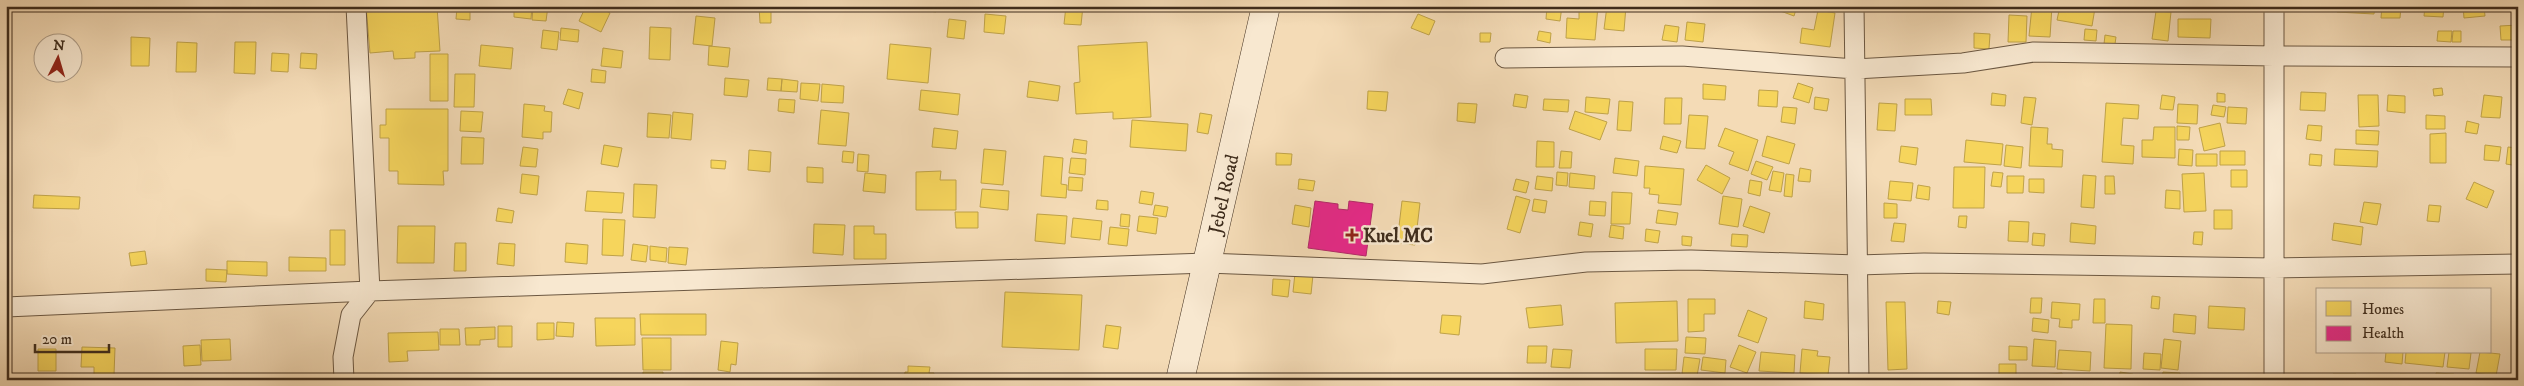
<svg xmlns="http://www.w3.org/2000/svg" width="2524" height="386" viewBox="0 0 2524 386" font-family="'IM FELL DW Pica',serif">
	<style>
		.homes { fill: #f6d55c; stroke: #bfa249 }
		.health { fill: #e7298a; stroke: #b42a69 }
		.lines { fill: none; stroke-linecap: round; stroke-linejoin: round }
		.street-casing { stroke: #6c5842; stroke-width: 21 }
		.secondary-casing { stroke: #3e2c1c; stroke-width: 29 }
		.street { stroke: #f8e8d0; stroke-width: 19 }
		.secondary { stroke: #f8e8d0; stroke-width: 28 }
		.poi-dot { fill: #8f2418; stroke: #f8e8d0; stroke-width: 2 }
		.labels { text-anchor: middle; stroke-width: 5; stroke-linejoin: round; paint-order: stroke }
		.street-label { font-size: 19px; fill: #3e2c1c; stroke: #f8e8d0 }
		.poi-label { font-size: 19px; font-weight: bold; fill: #3e2c1c; stroke: #f8e8d0; text-anchor: start }
	</style>
	<rect width="100%" height="100%" fill="#f4dbb6"/>
	<filter id="stains"><feTurbulence type="fractalNoise" baseFrequency=".004" numOctaves="4"/><feColorMatrix values="0 0 0 0 .2 0 0 0 0 .09 0 0 0 0 .02 0 0 0 .5 -.17"/></filter>
	<radialGradient id="worn" r=".72"><stop offset=".6" stop-color="#630" stop-opacity="0"/><stop offset="1" stop-color="#630" stop-opacity=".3"/></radialGradient>
	<path class="homes" d="M366,6H437L440,51L415,52V58L394,59L393,51L370,53Z
		M514,6H532L531,19L514,17Z
		M533,6H548L546,21L532,20Z
		M586,6H597L610,13L601,32L579,21Z
		M759,6H771V23H760Z
		M916,6H937L936,12L916,9Z
		M1066,6H1083L1081,25L1064,24Z
		M1547,6H1562L1560,21L1546,19Z
		M1579,6H1598L1595,40L1566,38L1567,18L1579,19Z
		M1607,6H1626L1624,31L1604,29Z
		M1767,6H1797L1794,16Z
		M2032,6H2052L2050,37L2029,36Z
		M2060,6L2095,8L2092,26L2057,20Z
		M2337,6H2375L2374,14L2337,12Z
		M2382,6H2401L2400,18H2381Z
		M2425,6H2444L2443,17L2424,16Z
		M2463,6H2484L2485,16L2464,18Z
		M457,7L470,8V20L456,19Z
		M1818,10L1835,13L1830,47L1800,43L1802,28L1814,30Z
		M2156,11L2171,12L2168,41L2152,39Z
		M985,14L1006,16L1004,34L984,32Z
		M1418,14L1435,21L1429,35L1411,28Z
		M2009,15L2027,16L2026,42H2008Z
		M696,16L715,18L712,46L693,44Z
		M949,19L966,21L964,39L947,37Z
		M2178,19H2211L2210,38L2178,37Z
		M1687,22L1705,24L1703,42L1685,40Z
		M1665,25L1679,27L1677,42L1662,40Z
		M2518,25V40H2501L2500,26Z
		M650,27L671,28L670,60L649,59Z
		M561,28L579,30L578,42L560,40Z
		M2085,29L2097,30L2096,41L2084,40Z
		M543,30L559,32L557,50L541,48Z
		M1539,31L1551,33L1550,43L1537,40Z
		M2438,31H2452L2451,42L2437,41Z
		M2453,31H2461V42H2452Z
		M1480,33H1491L1490,42H1480Z
		M1974,33L1990,34L1989,49L1974,48Z
		M2105,35L2116,37L2115,44H2104Z
		M131,37L150,38L149,66H131Z
		M177,42L197,43L196,72H176Z
		M235,42H256L255,74L234,73Z
		M1147,42L1151,117L1113,119V112L1076,114L1074,83L1080,82L1078,46Z
		M890,44L931,48L928,83L887,79Z
		M481,45L513,48L511,69L479,66Z
		M709,46L730,48L728,67L708,65Z
		M603,48L623,51L621,68L601,66Z
		M272,53L289,54L288,72L271,71Z
		M301,53L317,54L316,69L300,68Z
		M430,54H448V101H430Z
		M592,69L606,71L605,83L591,82Z
		M455,74H475L474,107H454Z
		M725,78L749,80L747,97L724,95Z
		M768,78L782,79L781,91L767,90Z
		M782,79L798,81L797,92L781,91Z
		M1029,81L1060,86L1058,101L1027,97Z
		M801,83L820,84L818,101L800,99Z
		M1798,83L1813,88L1809,103L1793,98Z
		M822,84L844,86L843,103L821,102Z
		M1703,84L1726,86L1725,100L1703,99Z
		M2442,88L2443,95L2434,96L2433,89Z
		M568,89L583,93L579,109L563,104Z
		M921,90L960,94L958,115L919,110Z
		M1759,90L1778,91L1777,107L1758,106Z
		M1368,91L1388,92L1386,111L1367,109Z
		M2301,92L2326,93L2325,111L2300,110Z
		M1992,93L2006,95L2005,106L1991,105Z
		M2217,93L2225,94V102H2217Z
		M1515,94L1528,96L1526,108L1513,106Z
		M2162,95L2175,97L2173,110L2160,109Z
		M2358,95H2378L2379,126L2359,127Z
		M2388,95L2405,96V113L2387,111Z
		M2484,95L2502,97L2500,118L2481,117Z
		M1586,97L1610,99L1608,114L1585,112Z
		M1815,97L1829,99L1827,111L1814,109Z
		M2024,97L2036,98L2032,125L2021,123Z
		M1665,98H1682L1681,124H1664Z
		M779,99L795,100L794,113L778,111Z
		M1544,99L1569,100L1568,112L1543,110Z
		M1905,99H1931L1932,115H1905Z
		M1619,101L1633,102L1631,131L1617,130Z
		M1458,103L1477,104L1475,123L1457,121Z
		M1879,103L1897,104L1895,131L1877,130Z
		M2106,103L2139,105L2138,119L2123,118L2121,145L2134,146L2133,164L2102,162Z
		M524,104L545,106L544,111L552,112L551,132H543V139L522,137Z
		M2178,104L2198,105L2197,124L2177,123Z
		M2213,105L2226,107L2224,117L2211,115Z
		M1783,107L1797,108L1795,124L1781,122Z
		M2228,107L2247,108L2246,124L2227,123Z
		M386,109H448V171H443L444,185L398,184V171H389V138H380V125H386Z
		M821,110L849,113L846,146L818,144Z
		M461,111L483,112L481,132L460,131Z
		M1575,111L1607,122L1600,140L1569,129Z
		M673,112L693,114L691,140L671,138Z
		M648,113L671,115L669,138L647,137Z
		M1200,113L1212,115L1208,134L1197,132Z
		M1689,115L1708,116L1705,149L1686,148Z
		M2426,115L2445,116V129H2426Z
		M1132,120L1188,124L1186,151L1130,147Z
		M2467,121L2479,124L2477,134L2465,132Z
		M2220,123L2225,146L2204,151L2199,128Z
		M2308,125L2322,126L2321,141L2306,139Z
		M2177,126L2190,127L2189,140H2177Z
		M2031,127L2048,128L2047,144H2052V149L2063,150L2062,167L2029,166Z
		M2154,127H2175V158L2142,157V140H2153Z
		M934,128L958,131L956,149L932,147Z
		M1725,128L1758,140L1748,171L1729,164L1734,152L1718,146Z
		M2356,130L2379,131L2378,145L2356,144Z
		M2446,133V163H2430V134Z
		M1663,136L1681,141L1677,153L1660,149Z
		M1767,136L1795,144L1789,164L1762,156Z
		M462,137L484,138L483,164H461Z
		M1074,139L1087,141L1086,154L1072,152Z
		M1966,140L2003,144L2001,165L1964,162Z
		M1537,141L1554,142V167H1536Z
		M604,145L622,148L618,167L601,164Z
		M2006,145L2023,147L2021,168L2004,166Z
		M2485,145L2501,147L2499,161L2484,160Z
		M1901,146L1918,148L1916,165L1899,162Z
		M523,147L538,149L536,167L520,166Z
		M2508,147L2518,148V166L2506,164Z
		M984,149L1006,151L1003,185L981,183Z
		M2179,149L2193,150L2192,166L2178,165Z
		M2335,149L2378,151L2377,167L2334,165Z
		M749,150L771,152L770,172L748,170Z
		M843,151L854,152L853,163L842,162Z
		M1561,151L1572,152L1571,168H1559Z
		M2220,151H2245V165H2220Z
		M1276,153L1292,154L1291,165H1276Z
		M858,154L869,155L868,172L857,171Z
		M2196,154H2217V166H2196Z
		M2310,154L2322,155L2321,166L2309,165Z
		M1044,156L1063,158L1061,184L1067,185L1066,198L1041,196Z
		M1071,158L1086,159L1085,175L1069,173Z
		M1615,158L1639,161L1637,176L1613,173Z
		M711,160L726,161L725,169L711,168Z
		M1756,161L1773,167L1767,180L1751,174Z
		M1706,165L1730,178L1722,194L1697,180Z
		M1645,166L1684,169L1681,205L1658,203L1659,195L1649,194L1650,188H1644Z
		M807,167L823,168V183L807,182Z
		M1954,167H1985L1984,208H1953Z
		M1800,168L1811,170L1810,182L1798,181Z
		M2231,170H2247V187H2231Z
		M941,171L940,180H956V210H916V172Z
		M1773,171L1784,173L1781,192L1769,190Z
		M1557,172L1568,173L1567,186L1556,185Z
		M1993,172L2003,173L2001,187L1991,186Z
		M865,173L886,175L885,193L863,191Z
		M1570,173L1595,176L1594,189L1569,187Z
		M2204,173L2206,211L2184,212L2182,174Z
		M522,174L539,176L537,195L520,193Z
		M1786,174L1794,175L1792,197L1784,196Z
		M2083,175L2096,176L2094,208L2081,207Z
		M1537,176L1553,178L1552,191L1535,189Z
		M2007,176H2024L2023,193H2007Z
		M2105,176H2114L2115,194H2105Z
		M1069,177L1083,178L1082,191L1068,190Z
		M1299,179L1315,181L1313,191L1298,189Z
		M1516,179L1529,182L1526,193L1513,190Z
		M2029,179H2044V193L2029,192Z
		M1750,180L1762,182L1760,196L1748,193Z
		M1890,181L1913,183L1911,201L1888,199Z
		M2474,182L2494,191L2487,208L2466,199Z
		M634,184L657,185L655,218L633,217Z
		M1918,185L1930,187L1929,200L1916,198Z
		M982,189L1009,191L1008,210L980,207Z
		M2166,190L2180,191V209L2165,208Z
		M587,191L624,193L622,213L585,211Z
		M1141,191L1154,193L1152,205L1139,203Z
		M1612,192L1632,193L1630,224H1611Z
		M34,195L80,197L79,209L33,208Z
		M1516,196L1530,200L1520,233L1507,229Z
		M1723,196L1742,199L1738,227L1719,224Z
		M1534,199L1547,201L1545,213L1532,211Z
		M1097,200L1108,201V210L1096,209Z
		M1402,201L1420,203L1415,245L1397,243Z
		M1590,201L1606,202L1605,216L1589,215Z
		M2364,202L2381,204L2377,225L2360,222Z
		M1884,203L1897,204V218H1884Z
		M1155,205L1168,207L1166,217L1153,215Z
		M1295,205L1311,208L1309,227L1292,224Z
		M2429,205L2441,206L2439,222L2427,221Z
		M1750,206L1770,213L1764,233L1743,226Z
		M498,208L514,211L512,223L496,221Z
		M1658,210L1678,213L1676,225L1656,223Z
		M2214,210H2232V229H2214Z
		M955,212H978V228H956Z
		M1037,214L1067,216L1065,244L1035,241Z
		M1121,214L1130,215L1129,227L1120,226Z
		M1139,216L1158,218L1156,234L1137,231Z
		M1959,216H1967L1966,228L1958,227Z
		M1073,218L1102,221L1100,240L1071,237Z
		M603,219L625,220L623,256L602,255Z
		M2009,221L2029,222L2028,242L2008,241Z
		M1580,222L1593,224L1591,237L1578,235Z
		M1894,223L1906,224L1904,242L1891,241Z
		M2071,223L2096,226L2095,244L2070,242Z
		M2334,223L2363,227L2361,245L2332,240Z
		M814,224L845,225L843,255L813,253Z
		M1611,225L1624,227L1623,239L1609,237Z
		M398,226H435L434,263H397Z
		M854,226H874V234H886V259H854Z
		M1110,227L1129,229L1127,246L1108,244Z
		M1646,229L1660,231L1658,243L1645,241Z
		M330,230H345V265H330Z
		M2194,232H2203L2202,245L2193,244Z
		M2033,233L2045,234L2044,246L2032,245Z
		M1732,234L1748,235L1747,247L1731,246Z
		M1682,236L1692,237L1691,246L1682,245Z
		M455,243H466V271H454Z
		M499,243L515,244L514,266L497,264Z
		M566,243L588,245L587,264L565,262Z
		M633,244L648,246L646,262L631,260Z
		M650,246L667,248L666,262L650,260Z
		M669,247L688,248L686,265L668,263Z
		M145,251L147,264L131,266L129,253Z
		M289,257L326,258V271H289Z
		M227,261L267,262V276L227,274Z
		M206,269L227,270L226,282L206,281Z
		M1295,273L1313,275L1311,294L1293,292Z
		M1273,279L1290,280L1288,297L1272,295Z
		M1005,292L1082,295L1079,350L1002,347Z
		M2152,296L2160,297L2159,309L2151,308Z
		M2031,298H2042L2041,313H2030Z
		M1688,299H1715V314H1704V331L1688,332Z
		M2094,299H2105V323H2093Z
		M1677,301L1678,341L1616,343L1615,303Z
		M1805,301L1824,304L1823,320L1804,318Z
		M1938,301L1951,302L1949,315L1937,313Z
		M1886,302H1905L1907,369L1888,370Z
		M2052,302L2080,304L2079,320H2072V328L2059,327L2060,319L2051,318Z
		M1561,305L1563,325L1529,328L1526,308Z
		M2209,306L2245,308L2244,330L2208,328Z
		M1748,310L1767,318L1758,343L1738,336Z
		M640,314H706V335H641Z
		M2174,314L2196,316L2195,334L2173,332Z
		M1442,315L1461,316L1459,335L1440,333Z
		M595,318H635V345L596,346Z
		M2033,318L2049,320L2048,333L2032,331Z
		M557,322L574,323L573,337L556,336Z
		M537,323H554V339L537,340Z
		M2106,324L2132,325L2131,369L2104,368Z
		M1106,325L1121,327L1118,349L1103,347Z
		M498,326H512V347H498Z
		M495,327V339L480,340V345H466L465,328Z
		M440,329H459L460,345H440Z
		M438,332L439,350L407,351L408,361L389,362L388,333Z
		M1686,337L1706,338L1705,354L1685,353Z
		M642,338H671V370H643Z
		M230,339L231,360L202,361L201,340Z
		M2034,339L2056,341L2055,367L2032,366Z
		M2164,339L2181,341L2178,370L2161,368Z
		M721,341L738,343L736,365L731,364L730,372L718,370Z
		M200,345L201,365L184,366L183,346Z
		M1739,345L1756,352L1747,373L1730,367Z
		M1528,346H1547L1546,363H1527Z
		M2009,346L2027,347V360H2009Z
		M82,347L115,348L114,375H94V367H81Z
		M38,349H56V371H38Z
		M1553,349L1572,350L1570,368L1551,367Z
		M1645,349H1677L1676,370H1645Z
		M1802,349L1818,351L1817,356L1830,357L1828,375L1800,373Z
		M2059,350L2091,352L2090,371L2057,369Z
		M1761,352L1795,355L1794,373L1759,371Z
		M2386,352H2403L2402,364L2385,362Z
		M2406,352H2445L2443,367L2405,363Z
		M2449,352L2471,353L2469,369L2447,367Z
		M2480,352L2500,354L2496,376L2476,373Z
		M2144,353L2161,354L2160,370L2143,369Z
		M1684,357L1700,359L1697,376L1682,374Z
		M1703,357L1726,360L1725,373L1701,370Z
		M1999,364H2016V380H1999Z
		M908,366L930,367L929,373H934L933,380H904L905,372H908Z
		M643,372H663V380H643Z
		M2120,372L2133,374L2132,380H2119Z
		M2163,372L2180,373V380H2162Z
		M1680,373V380H1640V374Z
		M2062,373L2063,380H2032V376Z
		M2436,373L2454,374L2453,380H2436Z
		M2333,374H2356V380H2333Z
		M2400,374L2432,375V380H2400Z
		M1553,375L1572,377L1571,380H1552Z
		M1956,375H1971V380H1955Z
		M1975,375L1997,377V380H1974Z
		M1008,376V380H950V378Z
		M1758,376L1784,378L1783,380H1758Z
		M2455,377H2474V380H2455Z"/>
	<path class="health" d="M1315,201L1338,204V209L1348,210L1349,201L1373,204L1366,256L1308,248Z"/>
	<g class="lines">
		<defs>
			<path id="street" d="M356,6L370,291L1207,263L1482,274L1586,262L1691,260L1858,265L1924,263L2274,268L2518,264
				M1854,6L1859,380
				M2274,6V380
				M1505,58L1682,56L1855,69L1963,63L2034,52L2274,56L2518,57
				M6,307L370,291
				M344,380L343,357L351,315L370,291"/>
			<g id="secondary">
				<path id="s1" d="M1180,380L1266,6"/>
			</g>
		</defs>
		<use href="#street" class="street-casing"/>
		<use href="#secondary" class="secondary-casing"/>
		<use href="#street" class="street"/>
		<use href="#secondary" class="secondary"/>
	</g>
	<path class="poi-dot" d="M1349.5 227.5h5v5h5v5h-5v5h-5v-5h-5v-5h5z"/>
	<g class="labels">
		<g class="street-label">
			<text dy="7" stroke="none"><textPath href="#s1" startOffset="191">Jebel Road</textPath></text>
		</g>
		<g class="poi-label">
			<text x="1363" y="242">Kuel MC</text>
		</g>
	</g>
	<rect width="2524" height="386" fill="none" stroke="#f4dbb6" stroke-width="25"/>
	<rect x="8" y="8" width="2509" height="371" fill="none" stroke="#3e2c1c" stroke-width="2.5"/>
	<rect x="12" y="12" width="2499" height="361" fill="none" stroke="#3e2c1c"/>
	<rect x="2316" y="288" width="175" height="65" fill="#f8e8d0" stroke="#ae9d88"/>
	<rect x="2326" y="301" width="25" height="15" fill="#f6d55c" stroke="#ae9d88"/>
	<text x="2362" y="314" font-size="15" fill="#3e2c1c">Homes</text>
	<rect x="2326" y="326" width="25" height="15" fill="#e7298a" stroke="#ae9d88"/>
	<text x="2362" y="338" font-size="15" fill="#3e2c1c">Health</text>
	<g transform="translate(58 58) rotate(5)"><circle r="24" fill="#f8e8d0" stroke="#ae9d88"/>
	<path d="M0-4L9 19L0 12L-9 19Z" fill="#8f2418"/>
	<text y="-8" font-size="14" font-weight="bold" text-anchor="middle" fill="#3e2c1c">N</text>
	</g>
	<path d="M35 344v8h74v-8" fill="none" stroke="#3e2c1c" stroke-width="2.5"/>
	<text x="42" y="344" font-size="15" fill="#3e2c1c" stroke="#f8e8d0" stroke-width="4" paint-order="stroke">20 m</text>
	<rect width="100%" height="100%" filter="url(#stains)"/>
	<rect width="100%" height="100%" fill="url(#worn)"/>
</svg>
